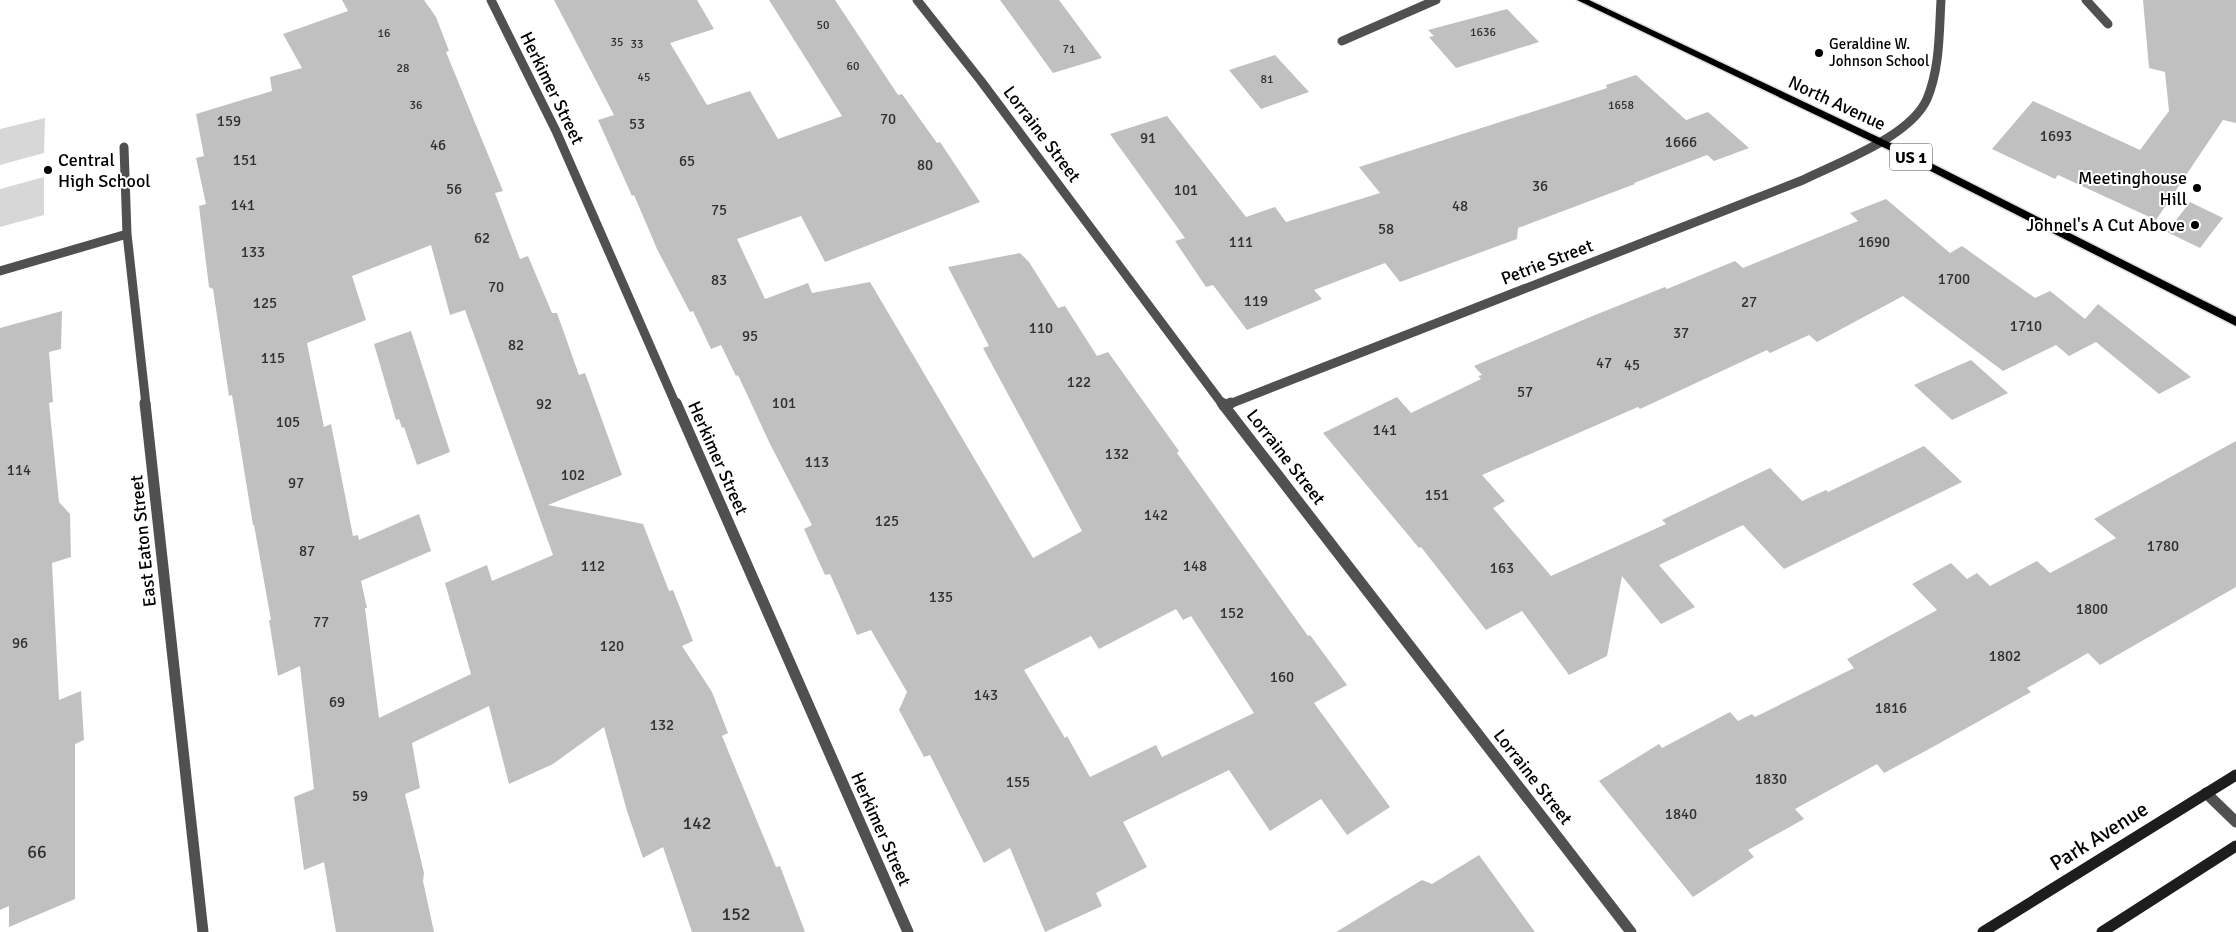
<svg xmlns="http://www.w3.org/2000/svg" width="2236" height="932" viewBox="0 0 2236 932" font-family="Signika,sans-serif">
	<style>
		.green { fill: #d7d7d7 }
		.building { fill: #c0c0c0; fill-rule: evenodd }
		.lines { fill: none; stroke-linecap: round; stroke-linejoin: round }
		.primary-casing { stroke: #dbdbdb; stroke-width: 3 }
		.lane { stroke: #505050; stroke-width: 9 }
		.street-far1 { stroke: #505050; stroke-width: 9 }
		.street { stroke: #505050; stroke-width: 11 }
		.secondary { stroke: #1d1d1d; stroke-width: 11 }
		.primary { fill: #000; fill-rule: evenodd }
		.poi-dot { fill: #000; stroke: #fff; stroke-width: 2 }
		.labels { text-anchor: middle; stroke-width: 4; stroke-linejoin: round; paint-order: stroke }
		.far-number-label { font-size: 12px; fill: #303030 }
		.far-poi-label { font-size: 15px; fill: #000; stroke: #fff; text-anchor: start }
		.number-label { font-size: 15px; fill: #303030 }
		.shield { fill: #fff; stroke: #4c4c4c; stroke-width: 1 }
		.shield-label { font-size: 16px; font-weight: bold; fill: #000 }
		.street-label { font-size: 18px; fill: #000; stroke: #fff }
		.poi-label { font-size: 18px; fill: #000; stroke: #fff; text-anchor: end }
		.near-number-label { font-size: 18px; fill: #303030 }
		.near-street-label { font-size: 21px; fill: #000; stroke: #fff }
	</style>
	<rect width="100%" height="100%" fill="#fff"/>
	<path class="green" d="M45,118L44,153L0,165V129Z
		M44,177V215L0,227V189Z"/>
	<path class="building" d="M342,0H424L436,17L449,51L446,52L503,191L495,193L520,259L528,256L552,313H557L579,375L585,373L622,475L548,505L643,524L669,591L673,590L693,641L682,646L712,692L728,733L722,736L776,867L780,866L805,932H692L663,847L643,858L627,811L604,727L553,764L509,784L489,706L412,743L420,788L405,794L424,873L423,881L434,932H336L324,862L304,870L294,797L314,789L300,666L278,676L269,620H271L254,525H253L232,395L229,396L213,289L209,287L199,206L206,204L196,158L204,156L196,114L272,91L270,77L302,68L283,34L348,11ZM431,245L450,315L465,310L553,555L492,581L487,565L445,583L471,674L379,718L365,608H367L361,581L431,551L419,514L359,540L358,535L353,536L331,424L324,427L307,343L366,320L352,276Z
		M554,0H697L714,29L670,43L707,105L750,91L778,139L842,116L769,0H835L898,95L902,94L937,143L940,142L980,202L825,262L801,216L737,239L765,299L808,283L812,293L870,282L1033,558L1082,531L983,348L989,346L948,267L1020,253L1029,262L1058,308L1065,306L1097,356L1108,352L1179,451L1177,453L1308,636L1310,635L1347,685L1314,703L1390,807L1347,835L1321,799L1270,831L1229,770L1123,822L1147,867L1096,893L1102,906L1045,932L1010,848L984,863L930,755L924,757L899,710L907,692L871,630L857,635L830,574L825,575L804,529L812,525L770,444L738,375L736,376L721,345L711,349L693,311L690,312L657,249L634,195L632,196L598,120L614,115ZM1176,609L1183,620L1191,616L1254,713L1162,757L1156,745L1090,777L1067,736L1065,738L1024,670L1091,636L1099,649Z
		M1000,0H1059L1102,58L1053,73Z
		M2143,0H2236V123L2223,120L2156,220L2058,175L2055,179L1992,149L2033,101L2140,150L2169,111L2165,72L2149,68Z
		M1507,9L1539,42L1456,68L1429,37L1434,36L1428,30Z
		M1275,55L1309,92L1261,109L1229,70Z
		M1636,75L1686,120L1708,112L1749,148L1714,161L1707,155L1634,183L1635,184L1518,228L1517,239L1400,282L1385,263L1314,290L1322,299L1247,330L1213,285L1206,287L1175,241L1185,238L1110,134L1167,116L1246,217L1275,207L1286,222L1380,193L1359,167L1607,88L1606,85Z
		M1886,199L1950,253L1962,246L2035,298L2050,291L2085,319L2098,304L2191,377L2159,394L2096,342L2069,356L2056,345L2003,371L1903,296L1817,342L1809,335L1770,353L1767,350L1640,409L1638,407L1482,475L1505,501L1493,508L1551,576L1666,524L1662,520L1770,468L1802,501L1826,490L1828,492L1924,446L1962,482L1784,569L1743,525L1659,565L1695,607L1661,624L1622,576L1607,656L1569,675L1522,611L1486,630L1421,547L1419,548L1323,433L1397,397L1411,413L1481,379L1478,376L1482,375L1474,366L1590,317L1665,287L1667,289L1735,261L1743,268L1858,221L1850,213Z
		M2190,202L2223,218L2200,248L2167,232Z
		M62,311L61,349L49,352L53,402L49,403L59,502L70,514L71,557L52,563L59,700L81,691L84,740L75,744V899L9,927V906L0,910V328Z
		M411,331L450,452L417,465L404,427L402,428L399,419L396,420L374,344Z
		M1971,360L2008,393L1952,420L1914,385Z
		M2236,441V587L2100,665L2088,653L2027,688L2031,692L1931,748L1884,773L1877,764L1795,809L1804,819L1748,850L1754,857L1693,897L1599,781L1659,744L1662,748L1730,712L1738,721L1752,714L1755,717L1854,668L1847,659L1937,610L1912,584L1951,563L1967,579L1977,573L1990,586L2037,561L2050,573L2116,538L2094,519Z
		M1479,855L1535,932H1336L1422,880L1432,884Z"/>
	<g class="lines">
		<defs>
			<path id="primary" d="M1577,0H1589L1897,146L2236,317V326L1889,150Z"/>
		</defs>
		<use href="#primary" class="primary-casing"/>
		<path class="lane" d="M2086,0L2108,24"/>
		<path class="street-far1" d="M491,0L556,131L676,405
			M917,0L981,81L1223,405
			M1342,41L1436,0
			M124,147L127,234L146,405
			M0,271L127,234
			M1227,405L1803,180C1839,162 1910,137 1927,99C1940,68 1939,33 1941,0"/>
		<path class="street" d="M145,403L203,932
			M676,403L908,932
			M1222,403L1631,932
			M1224,406L1231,403
			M2206,793L2236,822"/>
		<path class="secondary" d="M1983,932L2236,775
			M2102,932L2236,846"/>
		<use href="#primary" class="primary"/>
	</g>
	<g class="poi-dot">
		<circle cx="1819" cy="53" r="5"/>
		<circle cx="48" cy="170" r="5"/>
		<circle cx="2197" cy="188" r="5"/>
		<circle cx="2195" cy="225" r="5"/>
	</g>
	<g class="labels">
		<g class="far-number-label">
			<text x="823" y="29">50</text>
			<text x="1483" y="36">1636</text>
			<text x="384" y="37">16</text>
			<text x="617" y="46">35</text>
			<text x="637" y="48">33</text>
			<text x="1069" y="53">71</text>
			<text x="853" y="70">60</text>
			<text x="403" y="72">28</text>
			<text x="644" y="81">45</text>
			<text x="1267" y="83">81</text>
			<text x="416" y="109">36</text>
			<text x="1621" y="109">1658</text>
		</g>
		<g class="far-poi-label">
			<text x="1829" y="49">Geraldine W.<tspan x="1829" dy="17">Johnson School</tspan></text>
		</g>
		<g class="number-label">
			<text x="888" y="124">70</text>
			<text x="229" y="126">159</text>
			<text x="637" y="129">53</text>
			<text x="2056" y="141">1693</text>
			<text x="1148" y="143">91</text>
			<text x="1681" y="147">1666</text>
			<text x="438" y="150">46</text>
			<text x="245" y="165">151</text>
			<text x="687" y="166">65</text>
			<text x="925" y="170">80</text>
			<text x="1540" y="191">36</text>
			<text x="454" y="194">56</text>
			<text x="1186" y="195">101</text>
			<text x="243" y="210">141</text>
			<text x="1460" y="211">48</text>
			<text x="719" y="215">75</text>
			<text x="1386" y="234">58</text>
			<text x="482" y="243">62</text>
			<text x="1241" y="247">111</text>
			<text x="1874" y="247">1690</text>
			<text x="253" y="257">133</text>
			<text x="1954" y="284">1700</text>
			<text x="719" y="285">83</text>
			<text x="496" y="292">70</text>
			<text x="1256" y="306">119</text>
			<text x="1749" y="307">27</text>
			<text x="265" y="308">125</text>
			<text x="2026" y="331">1710</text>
			<text x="1041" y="333">110</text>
			<text x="1681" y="338">37</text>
			<text x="750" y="341">95</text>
			<text x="516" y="350">82</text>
			<text x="273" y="363">115</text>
			<text x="1604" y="368">47</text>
			<text x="1632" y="370">45</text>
			<text x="1079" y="387">122</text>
			<text x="1525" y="397">57</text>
			<text x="784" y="408">101</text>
			<text x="544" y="409">92</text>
			<text x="288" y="427">105</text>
			<text x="1385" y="435">141</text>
			<text x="1117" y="459">132</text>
			<text x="817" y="467">113</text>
			<text x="19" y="475">114</text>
			<text x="573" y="480">102</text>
			<text x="296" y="488">97</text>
			<text x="1437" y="500">151</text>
			<text x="1156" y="520">142</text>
			<text x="887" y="526">125</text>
			<text x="2163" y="551">1780</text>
			<text x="307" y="556">87</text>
			<text x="593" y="571">112</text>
			<text x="1195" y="571">148</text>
			<text x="1502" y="573">163</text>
			<text x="941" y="602">135</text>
			<text x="2092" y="614">1800</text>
			<text x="1232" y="618">152</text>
			<text x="321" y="627">77</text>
			<text x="20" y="648">96</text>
			<text x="612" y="651">120</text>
			<text x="2005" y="661">1802</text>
			<text x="1282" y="682">160</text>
			<text x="986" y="700">143</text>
			<text x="337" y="707">69</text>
			<text x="1891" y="713">1816</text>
			<text x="662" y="730">132</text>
			<text x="1771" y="784">1830</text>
			<text x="1018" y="787">155</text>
			<text x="360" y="801">59</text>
			<text x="1681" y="819">1840</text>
		</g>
		<rect class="shield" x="1890" y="143.5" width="42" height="27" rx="4"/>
		<g class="shield-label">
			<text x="1911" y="163">US 1</text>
		</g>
		<g class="street-label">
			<text transform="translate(552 88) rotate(64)" y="6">Herkimer Street</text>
			<text transform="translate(1837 103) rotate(25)" y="6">North Avenue</text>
			<text transform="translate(1042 134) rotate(53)" y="6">Lorraine Street</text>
			<text transform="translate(1547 262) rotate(-21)" y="6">Petrie Street</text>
			<text transform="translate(1286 457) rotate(52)" y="6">Lorraine Street</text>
			<text transform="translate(718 458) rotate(66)" y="6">Herkimer Street</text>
			<text transform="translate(143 541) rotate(-96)" y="6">East Eaton Street</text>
			<text transform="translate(1533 777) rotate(52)" y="6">Lorraine Street</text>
			<text transform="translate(881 829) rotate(66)" y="6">Herkimer Street</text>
		</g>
		<g class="poi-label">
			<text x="58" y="166" text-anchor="start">Central<tspan x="58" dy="21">High School</tspan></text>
			<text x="2187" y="184">Meetinghouse<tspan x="2187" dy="21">Hill</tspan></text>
			<text x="2185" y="231">Johnel's A Cut Above</text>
		</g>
		<g class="near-number-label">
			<text x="697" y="829">142</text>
			<text x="37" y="858">66</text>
			<text x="736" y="920">152</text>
		</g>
		<g class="near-street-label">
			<text transform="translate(2099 836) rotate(-32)" y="7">Park Avenue</text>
		</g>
	</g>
</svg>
